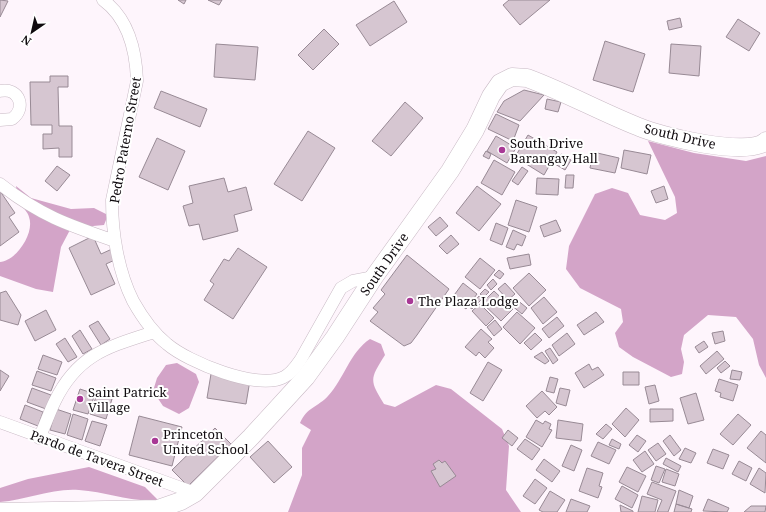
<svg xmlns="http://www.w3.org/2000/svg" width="766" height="512" viewBox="0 0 766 512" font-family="'Noto Serif',serif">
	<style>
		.forest { fill: #d3a4c8 }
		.building { fill: #d6c6d1; stroke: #988a95 }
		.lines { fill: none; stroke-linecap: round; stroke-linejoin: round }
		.street-casing { stroke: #c8b9c4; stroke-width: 13 }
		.secondary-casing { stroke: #c8b9c4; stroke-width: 19 }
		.street { stroke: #fff; stroke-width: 12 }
		.secondary { stroke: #fff; stroke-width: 18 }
		.poi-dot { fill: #a83895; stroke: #fff; stroke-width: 1.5 }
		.labels { text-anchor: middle; stroke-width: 4; stroke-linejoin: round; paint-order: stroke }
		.street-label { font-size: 13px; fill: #100b0f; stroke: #fff }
		.poi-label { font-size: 13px; fill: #100b0f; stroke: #fff; text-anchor: start }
	</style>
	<rect width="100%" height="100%" fill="#fef5fc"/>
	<path class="forest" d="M648,141L694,153L746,161L766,156V378L759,365L753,339L736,317L708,315L684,335L681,349L684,362L682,374L671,377L633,357L619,347L615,333L623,322L621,309L580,288L566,269L569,246L595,194L612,188L628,193L640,215L665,220L677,213L675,197Z
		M16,186L31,198L71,209L94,208L108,215L104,225L71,228L61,247L53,292L36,289L0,276V262C16,261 35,233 29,217C28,212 22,207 19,202C17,197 17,191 16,186Z
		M370,339L381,344L385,355C370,379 369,380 384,404L395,407L436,385L451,389L502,429L509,446L506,490L521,512H288L302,475V448L311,430L300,423C307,407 318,407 328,396C344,379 350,352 370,339Z
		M177,363L196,374L199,382L189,408L179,414L163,406L153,391L157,378L166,365Z
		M89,467L145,487L158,500C128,502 107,492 79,490C51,488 27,500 0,502V488L28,479Z"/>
	<path class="building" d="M0,0L8,1L0,17Z
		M178,0H186L184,4Z
		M208,0H222L219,5Z
		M509,0H550L520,25L503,5Z
		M394,1L407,22L370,46L356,25Z
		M680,18L682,27L669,30L667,21Z
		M738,19L760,33L749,51L726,37Z
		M324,29L339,44L313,70L298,55Z
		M605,41L645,54L633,92L593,80Z
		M216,44L258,47L255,80L214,77Z
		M671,44L701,46L699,76L669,73Z
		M50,76H68V87H58L59,126H72V157H59V148L43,149V134H52V125H31L30,82H50Z
		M524,90L544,95L520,121L497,112L504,101Z
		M161,91L207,109L200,127L154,108Z
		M547,99L561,102L558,112L545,109Z
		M405,102L423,118L391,156L372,141Z
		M496,114L519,125L513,141L488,129Z
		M308,131L335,148L302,201L274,184Z
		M528,135L557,152L544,175L515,157Z
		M496,136L516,148L507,163L487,151Z
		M157,138L185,151L168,190L139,177Z
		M624,150L651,155L647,174L621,168Z
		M486,151L491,154L489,159L483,156Z
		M593,152L619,158L615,173L590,168Z
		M561,154L571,160L565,170L555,164Z
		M494,160L515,172L502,195L481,183Z
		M57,166L70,175L57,191L45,181Z
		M522,167L528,171L518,185L512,181Z
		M566,175H574L573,188H565Z
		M224,178L228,192L246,187L252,210L234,215L238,231L203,240L199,224L189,226L183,206L193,203L189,186Z
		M537,178L559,179L558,195L536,194Z
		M477,186L501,204L479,231L456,213Z
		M664,186L668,199L656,203L651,191Z
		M0,191L15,213L9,217L19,232L0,246Z
		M516,200L537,207L529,232L508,225Z
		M440,217L448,226L436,236L428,227Z
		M556,220L561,231L544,237L540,226Z
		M496,223L508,228L502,245L490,240Z
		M513,230L526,236L522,246L517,244L514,250L506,247Z
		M451,235L459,244L447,254L439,246Z
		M93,236L101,254L112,249L117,259L106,264L115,284L91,295L69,248Z
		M238,248L267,267L233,319L204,300L214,284L210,281L224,259L229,261Z
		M529,254L531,265L510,269L507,258Z
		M407,255L449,289L417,335L411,343L404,346L370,321L378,312L373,308L385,294L381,290Z
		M480,258L495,270L480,289L465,277Z
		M499,270L504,274L500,279L494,275Z
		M529,273L546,290L529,306L513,288Z
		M493,279L497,284L491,290L487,285Z
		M463,283L477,294L466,309L452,298Z
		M505,283L515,294L508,300L498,289Z
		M485,289L489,292L484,297L480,294Z
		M6,291L21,315L18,325L0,320V293Z
		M494,291L513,309L501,321L482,303Z
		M479,296L482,299L478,303L475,301Z
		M544,297L557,312L543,324L531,308Z
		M516,299L527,308L522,314L511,305Z
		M473,303L475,305L472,309L469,307Z
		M480,304L494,318L486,326L472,311Z
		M46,310L56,330L35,341L25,321Z
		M517,312L535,328L520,344L503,327Z
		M596,312L604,322L584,335L577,325Z
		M557,317L564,326L549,338L542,329Z
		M495,320L502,329L494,336L487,327Z
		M98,321L110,339L101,345L89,326Z
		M481,329L492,339L488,342L494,348L485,358L479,352L476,356L465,347Z
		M80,330L92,349L83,354L72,336Z
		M723,331L725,341L715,344L712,333Z
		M535,333L542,340L531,350L524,343Z
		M567,333L575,344L559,356L552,345Z
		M65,338L77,357L68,362L56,344Z
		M704,341L708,347L699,353L695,347Z
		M550,348L558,360L553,364L545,351Z
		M717,351L724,359L706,374L700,366Z
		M542,352L549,361L545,364L534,357Z
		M43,355L62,362L57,375L38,369Z
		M725,361L730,366L721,373L717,368Z
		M488,362L502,370L483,401L470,393Z
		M589,364L592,370L598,367L604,375L584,388L575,373Z
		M0,370L9,376L0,391Z
		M732,370L742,372L740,380L730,379Z
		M37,371L56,378L51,391L32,385Z
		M623,372H639V385H623Z
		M211,374L250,380L246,404L207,398Z
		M550,377L558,379L554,393L546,391Z
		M719,379L738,385L733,401L720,397L721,393L715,391Z
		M655,385L659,401L649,404L645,387Z
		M32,388L51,395L46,409L27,402Z
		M560,388L570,390L566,406L556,403Z
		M80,389L95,394L88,414L73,410Z
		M542,391L557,407L549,415L545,411L537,418L526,406Z
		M696,393L704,420L688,424L680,398Z
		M97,394L112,399L106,419L90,414Z
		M25,405L43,412L38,426L20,419Z
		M626,408L639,420L625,437L612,424Z
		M56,409L71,414L65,434L50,430Z
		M650,409H673V421L650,422Z
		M73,414L88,419L82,440L67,435Z
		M738,414L751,425L733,445L720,434Z
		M139,416L182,427L172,466L129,455Z
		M536,420L543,424L545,421L551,424L549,429L552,430L542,447L526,437Z
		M558,420L583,424L581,441L556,438Z
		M92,421L107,425L100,446L85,441Z
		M606,424L612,429L603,439L596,434Z
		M215,428L231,444L188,486L172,470Z
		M508,430L518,438L512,446L502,438Z
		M761,431L766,435V463L747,448Z
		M637,435L646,441L638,452L629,445Z
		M670,435L681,450L674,456L663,441Z
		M525,439L540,449L532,460L517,449Z
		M612,439L621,444L619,449L609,445Z
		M268,441L292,467L274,483L250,457Z
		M598,442L616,450L609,464L591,456Z
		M658,443L666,454L656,461L648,450Z
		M571,445L582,450L574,471L562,466Z
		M685,448L696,453L691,463L679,459Z
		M713,449L729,455L723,469L707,463Z
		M645,451L654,464L642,472L633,460Z
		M666,458L681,466L678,472L663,464Z
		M544,459L560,471L552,482L536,470Z
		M439,460L442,463L445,461L456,476L440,487L431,471L436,469L433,464Z
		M739,461L752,468L746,481L732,474Z
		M656,466L665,469L659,483L651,480Z
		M627,467L646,476L638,492L619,482Z
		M587,468L603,473L599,486L602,487L598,498L579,491Z
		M759,468L766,473L765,493L750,484Z
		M666,469L679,474L675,486L662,482Z
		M535,479L547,488L535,504L523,496Z
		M652,482L676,491L668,512H657L662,500L647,494Z
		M622,486L638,495L632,508L615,499Z
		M679,490L693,496L689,508L676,504Z
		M550,491L565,500L557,512H543L539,510Z
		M642,496L658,500L655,512H638Z
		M571,499L590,506L587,512H566Z
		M708,499L729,508L727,512L703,511Z
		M676,504L692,509L691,512H674Z
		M620,505L633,511V512H621Z
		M751,506H766L765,512H744Z"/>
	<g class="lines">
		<defs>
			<path id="street" d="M103,0C129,19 136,50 137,81L112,200C112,233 118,271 133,301C142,317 153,333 167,344C188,362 258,391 284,377C292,373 296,366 301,359L341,288L353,281L374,277
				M0,91C19,87 27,108 12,119L0,120
				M0,184C39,215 68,225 115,241
				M0,422L195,493
				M39,438C45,426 49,413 55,401C78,354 108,347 154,332"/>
			<path id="secondary" d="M0,512L158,509L181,501L195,493L251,437L306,377L335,337L374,277L450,171L475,130L491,96L500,83L512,77L527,78C565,92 601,112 639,127C660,136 749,158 766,141"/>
		</defs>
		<use href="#street" class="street-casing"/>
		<use href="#secondary" class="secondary-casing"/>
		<use href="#street" class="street"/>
		<use href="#secondary" class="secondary"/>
	</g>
	<g class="poi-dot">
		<circle cx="502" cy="150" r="4"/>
		<circle cx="410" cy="301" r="4"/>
		<circle cx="80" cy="399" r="4"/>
		<circle cx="155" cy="441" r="4"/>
	</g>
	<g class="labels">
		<g class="street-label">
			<text transform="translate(680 136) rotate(13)" y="5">South Drive</text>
			<text transform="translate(125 140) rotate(-80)" y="5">Pedro Paterno Street</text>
			<text transform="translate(384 264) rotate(-55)" y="5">South Drive</text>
			<text transform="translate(97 458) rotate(20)" y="5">Pardo de Tavera Street</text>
		</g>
		<g class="poi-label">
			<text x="510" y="148">South Drive<tspan x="510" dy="15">Barangay Hall</tspan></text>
			<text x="418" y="306">The Plaza Lodge</text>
			<text x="88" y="397">Saint Patrick<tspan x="88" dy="15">Village</tspan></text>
			<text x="163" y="439">Princeton<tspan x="163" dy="15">United School</tspan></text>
		</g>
	</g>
	<g transform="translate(32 32) rotate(214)" stroke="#ffffff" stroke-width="3" paint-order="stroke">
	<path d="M0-3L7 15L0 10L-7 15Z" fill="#100b0f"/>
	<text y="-6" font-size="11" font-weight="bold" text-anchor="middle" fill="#100b0f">N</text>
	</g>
</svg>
